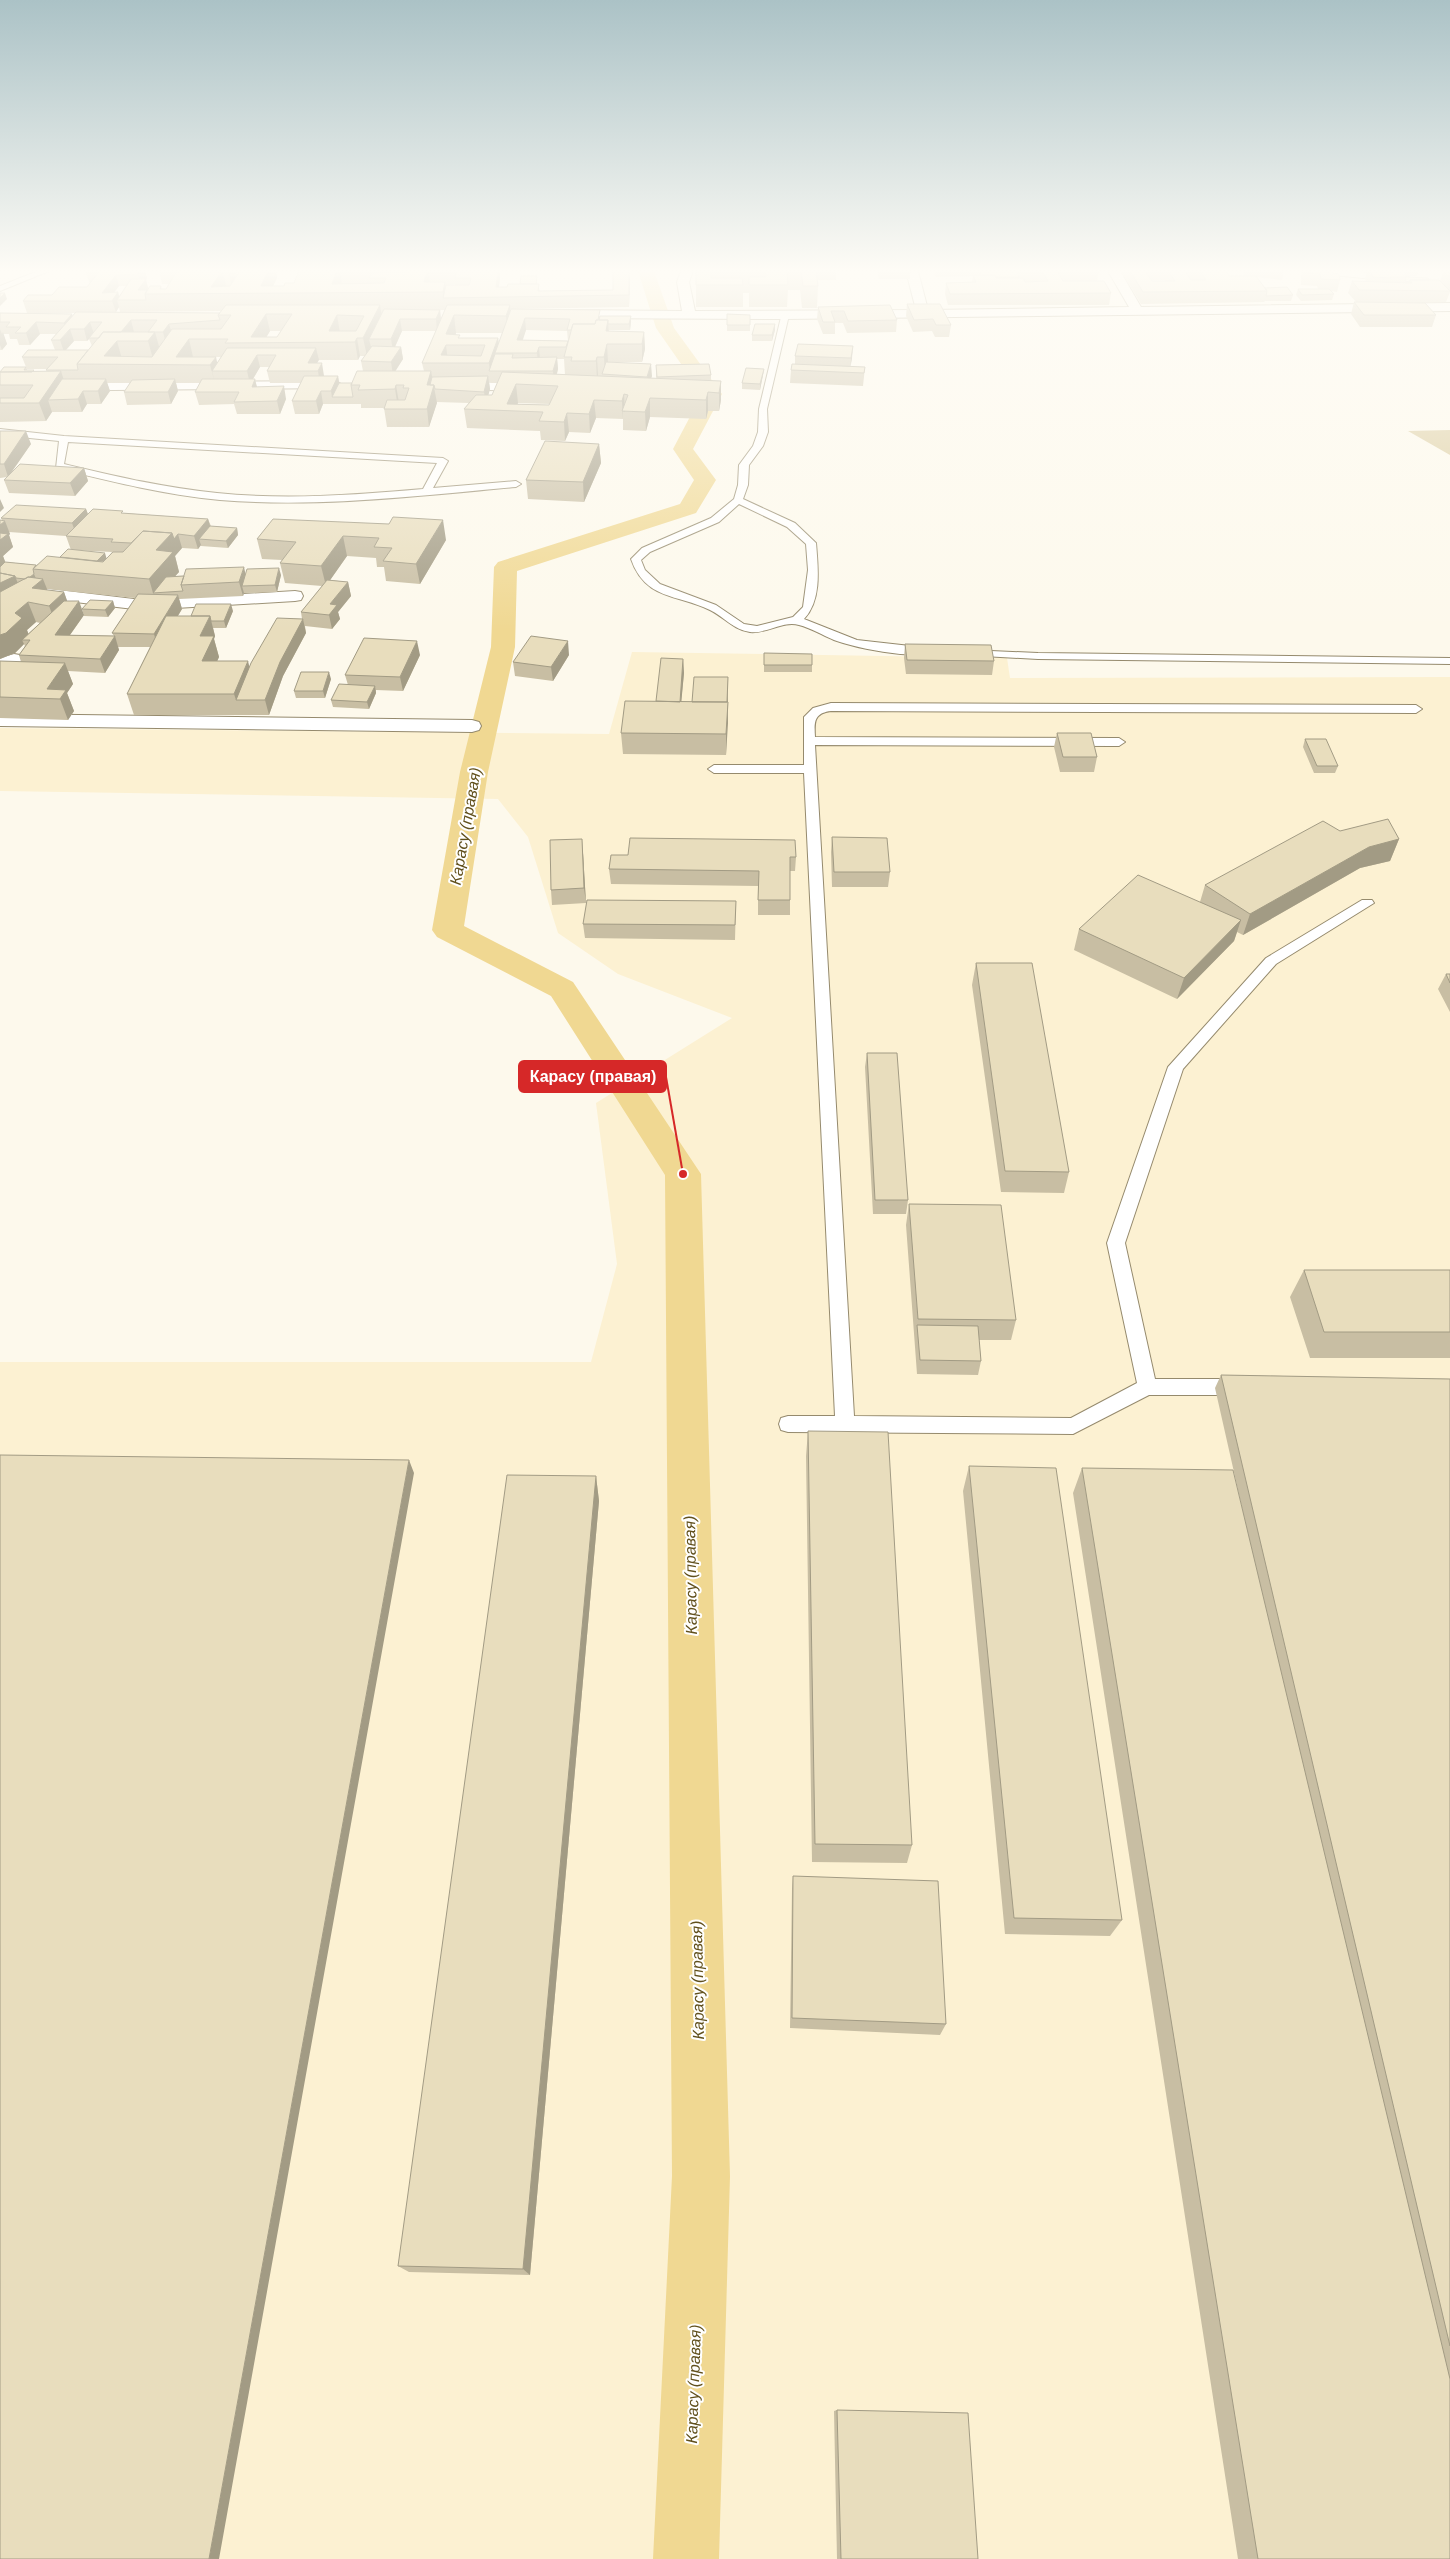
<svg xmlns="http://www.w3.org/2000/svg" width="1450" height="2559" viewBox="0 0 1450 2559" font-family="Helvetica,sans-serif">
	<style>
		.built { fill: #fcf1d2 }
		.green { fill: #d9c999 }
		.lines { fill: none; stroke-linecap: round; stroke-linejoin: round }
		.canal { fill: #f0d892; fill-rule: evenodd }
		.service-casing { stroke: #958a6d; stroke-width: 2 }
		.minor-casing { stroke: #958a6d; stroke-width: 2 }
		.service { fill: #fff; fill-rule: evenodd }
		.minor { fill: #fff; fill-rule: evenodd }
		.wall { fill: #c8bea3; fill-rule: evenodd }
		.shaded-wall { fill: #a29b84 }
		.building { fill: #e8ddbd; stroke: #a29b84; fill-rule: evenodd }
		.labels { text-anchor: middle; stroke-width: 4; stroke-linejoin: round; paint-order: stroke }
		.water-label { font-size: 16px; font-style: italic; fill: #61501c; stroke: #fff }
		.leader { fill: none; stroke: #d62828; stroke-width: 2 }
		.callout-dot { fill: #d62828; stroke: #fff; stroke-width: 2 }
		.callout { fill: #d62828; stroke: #d62828; stroke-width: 2 }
		.callout-label { font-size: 16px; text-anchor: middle; font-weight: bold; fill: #fff }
	</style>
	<rect width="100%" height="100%" fill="#fdf9ec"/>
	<path class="built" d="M632,652L1007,658L1010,678L1450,677V2559H0V1362H591L617,1264L596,1103L732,1018L618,974L558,933L528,837L498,799L0,791V728L609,734Z"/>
	<path class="green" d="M1450,430V455L1408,431Z"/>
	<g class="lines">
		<path class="canal" d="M638,271H654L674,328L722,394L693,449L716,480L696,513L517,571L515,647L488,772L464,926L573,982L701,1174L730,2176L719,2559H653L672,2176L665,1175L551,996L437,937L432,930L460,772L491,647L494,567L498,562L680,504L694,480L673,449L702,394L656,328Z"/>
		<defs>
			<path id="service" d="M38,271H49L0,291V286Z
				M782,313L789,315L767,409L768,432L763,446L749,465L748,485L743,499L795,523L816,543C818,568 822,600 804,619L857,640L928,648L932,649V653C910,659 856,648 834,640C822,635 811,628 799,625C784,620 766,634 750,632C734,630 724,617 710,610C677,594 645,600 631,559L642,548L711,518L734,499L738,485L739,465L753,446L758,432L759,409ZM739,504L787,527L806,544L808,570L803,607L793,617L757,626L744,624L716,605L660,584L645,570L641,560L650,552L719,522Z
				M0,429L64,436L443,458L448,461L433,488L516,481L521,484L516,487C418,496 318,508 220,500C165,495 109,481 56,468L59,441L0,435ZM68,442L437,463L423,489C355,495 285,500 217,493C165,488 115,476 64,464Z
				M969,650L1038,653L1450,658V664L1038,659L965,655L963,653Z
				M831,703L1416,705L1422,709L1416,713L831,711C814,713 814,722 815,737L1119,738L1125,742L1119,746L815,745L854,1416L1071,1418L1137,1383L1107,1243L1168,1067L1266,958L1362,900H1372L1374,903L1276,964L1183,1069L1125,1243L1155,1379H1240L1247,1382L1249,1387L1247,1392L1240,1395H1149L1073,1434L788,1432L781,1430L779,1424L781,1418L788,1416H835L804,773H714L708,769L714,765H804V717L813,708Z"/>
			<path id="minor" d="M681,271H693L689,282L695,311L916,310L906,271H918L928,310L1129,307L1108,271H1120L1141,307L1450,303V311L785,319L564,318L558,314L564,310L682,311L677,282Z
				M1327,271C1343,271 1400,268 1410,278L1404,282L1333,275Z
				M336,381L343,385L341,388L0,391V383Z
				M451,382L533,383L540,387L533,391L446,389L444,386L446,383Z
				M0,583L142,600L295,591L301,592L303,596L301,600L295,601L142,610L0,593Z
				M14,654L20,655L23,659L20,663L0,669V658Z
				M0,714L472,720L479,722L481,726L479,730L472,732L0,726Z"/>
		</defs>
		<use href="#service" class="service-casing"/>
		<use href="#minor" class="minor-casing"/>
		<use href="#service" class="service"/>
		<use href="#minor" class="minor"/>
	</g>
	<path class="wall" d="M88,271H145L147,278L146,280L148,289L161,286L162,289H166L169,284H162L159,271H236L237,275L240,271H276L277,278L273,286H284L294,283L299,271H500V278L499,287H507L520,284L537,281V284L540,291L613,290L630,279L629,307L510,309V311L600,316H631V322L630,330H609V331L644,332L645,349L642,362H608L652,376L651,378L656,379V365L711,375V381H721V400L719,411H708L706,419L650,417L646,431L623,430V419L596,418L590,433L569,432L565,441L541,440L540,431L467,428L464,409L469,403L437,402L429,427H387L384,408H361V404H323L319,414H295L292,401L301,383H270L267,371L269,367H260L253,379L257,387L286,399L280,414H237L234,404L199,405L195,392L200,383H176L178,391L171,404L127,405L124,392L130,383H107L110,391L101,404H87L82,412H52L46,421L0,422V372L26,367L22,357L55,350L51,340L56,334H40L30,345H19L17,339H10L9,334H3L7,344L2,350H0V313L72,314V316L75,313H27L23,301L87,287L90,284L86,273ZM455,284V285L446,287V285ZM119,286H127L119,297L118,292H114ZM119,307L120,312L221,311L220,313L116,312ZM440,310H445L441,319ZM526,330L567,331L568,341L522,340ZM270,331H281L277,337H266ZM402,331H436L422,363L424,371H395L403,359L401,347H395ZM456,333H502L499,343L498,338H460L456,335ZM89,339L92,346L88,350H66L74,341H87ZM360,356H366L361,361L363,371L352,383H339L338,376H324L317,363L318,360H358ZM193,357H221L217,363ZM557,359H564L565,375L557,374L558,369ZM27,369H47L46,370L47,372H34L27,370ZM489,381H490L491,383H497L492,395H488L490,389ZM518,403L550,404L549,405L517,404Z
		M696,271H836V280H817L818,286L817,308H802L800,290H788L787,307H749V293H743V307H696Z
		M877,271H910V279H879Z
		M934,271H1099L1097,281L1111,293L1109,305H948L945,294L946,283L972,282L973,276L936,277Z
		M1121,271H1226L1229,276H1243L1244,271H1284L1282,280L1257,277L1265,288L1293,295L1291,301H1265L1264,302L1141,304ZM1151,280H1164L1165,281H1152Z
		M1302,271H1332L1333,273L1340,280L1337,292L1332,291L1334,294L1332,300L1301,301L1296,295L1298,289H1318L1317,286L1301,285V275Z
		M1356,271H1419L1417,276H1406V277L1440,281L1443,272L1450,271V292L1446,302H1356L1348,293L1352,281L1366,282L1365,279L1367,273Z
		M1354,302L1436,315L1432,327H1360L1351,314Z
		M907,304L951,325L949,337H935L932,331L913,332L906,316Z
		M818,307L897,320L896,332L847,333L843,323H835V334H823L817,319Z
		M727,314L750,315V331H727Z
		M775,324V330L772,341H752V335Z
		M795,356L852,358L850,367H865L863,386L790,383L791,370L795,364Z
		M764,369L763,375L760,390L742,389V383Z
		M0,431L31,444L11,473L84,468L88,481L75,496L9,493L4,480L7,477L0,478Z
		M599,444L601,463L584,502L528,499L526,480Z
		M86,509L88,514L123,513L208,519L211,526L237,528L238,535L228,548L201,546V545L198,549L182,548L175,556L179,572L175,576L245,574L281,575L277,592L244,593L243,596L179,599L182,609L178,616H191L233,611L226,628H213L215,636L214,639L219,657L217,661L249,668L302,619L301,612L322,586L285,583L280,563L282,560L262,559L257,539L273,519L446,540L420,584L386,581L384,567H377L376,558L347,556L330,580L348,582L351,596L338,612L340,619L332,629L305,626L306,633L283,676L269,715H134L127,694L150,647H118L119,650L105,673L68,671L73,684L67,693L74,711L68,720L0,718V661L21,662L19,655L25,646L24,644L15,653L0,659V520H2L1,518ZM9,532L66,536L71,550L112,552L107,558L60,557L36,565L5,562L3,556L13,547L9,535L10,534ZM47,589L135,598L112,633L114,636L70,635L84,615L67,601L64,592L47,590ZM36,622L40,623L28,634L27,630Z
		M113,601L115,608L108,617L84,616L82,609Z
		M905,644L994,661L992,675L906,674L904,658Z
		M764,653L812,665V672H764Z
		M420,655L403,691L376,690V693L369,709L333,707L331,700L348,685L345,675Z
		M569,655L553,681L515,676L513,662Z
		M683,659L684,673L681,702H692L728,677L726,755L623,754L621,733L656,701Z
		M331,679L325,698H296L294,691Z
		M1057,733L1097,757L1094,772H1060L1054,747Z
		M1305,739L1338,766L1335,773H1314L1303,747Z
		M1340,831L1399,839L1390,861L1360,868L1243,935L1237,932L1234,941L1177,999L1074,950L1079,929L1200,902L1205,885Z
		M832,837L890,872L888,887H832L831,852Z
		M583,853L586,903L552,905L551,890Z
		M611,855L796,857L795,871H790V915H758V886L611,884L609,869Z
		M736,901L735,940L585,938L583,924Z
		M976,963L1069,1172L1064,1193L1001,1192L972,985Z
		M1446,974H1450V1012L1438,989Z
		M867,1053L908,1200L906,1214H873L865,1067Z
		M909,1204L1016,1320L1011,1340H979L981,1361L978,1375L917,1374L906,1225Z
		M1304,1270H1450V1358H1310L1290,1297Z
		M1221,1375L1450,1379V2559H1238L1073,1493L1082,1468L1243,1512L1215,1388Z
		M808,1431L912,1845L907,1863L812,1862L806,1456Z
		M969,1466L1122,1920L1110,1936L1005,1934L963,1491Z
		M596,1476L599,1501L530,2275L409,2272L398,2266Z
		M793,1876L946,2024L940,2035L790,2028L792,1889Z
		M837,2410L978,2559H837L834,2411Z"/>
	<path class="shaded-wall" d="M141,271H145L147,278L146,280L149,291L145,294L138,290L141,286L138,274Z
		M222,271H223L226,287H211Z
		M228,271H236L237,276L232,287Z
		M268,271H276L277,278L269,294L261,286Z
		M337,271H340L342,284H332Z
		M427,271H430L429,273L430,285L424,282Z
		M498,271H500V278L497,299L496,287Z
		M629,271L630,279L629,307Z
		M116,275L119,286L108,301L102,293Z
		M445,282L447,298H443V292Z
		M118,292L120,300H117L119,307L116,312L112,301Z
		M5,293L7,299L0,306V298Z
		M380,305L383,323L369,339L371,347L367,356L363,338Z
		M510,305L511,323L508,333L506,316Z
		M440,310L441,321L437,331L436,319Z
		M72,314L75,326L70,329L74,341L64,352L60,340L67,333L64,323Z
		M266,314L270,331L263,343L251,337Z
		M337,315L340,333L329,331Z
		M454,315L456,333L452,345L446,334Z
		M631,316V322L630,330L629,324Z
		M525,318L526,330L519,352L517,340Z
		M400,319L402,331L393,351L391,339Z
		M131,320L134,332L127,341L116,338Z
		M608,320L609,338L607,344L608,362L605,375L604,357L606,331Z
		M36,322L40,334L30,345L26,333Z
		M90,322L94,334L89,338V339L87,341L84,329Z
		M169,324L173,336L166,344L163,332Z
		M775,324V330L772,341V335Z
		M0,329L2,334L3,332L7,344L2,350L0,345Z
		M155,332L160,350L153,359L148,341Z
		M644,332L645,349L642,362V344Z
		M357,338L360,356L358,360L355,342Z
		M498,338L500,353H495L497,365L490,371L489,363Z
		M189,339L193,357H176Z
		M117,341L122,359L104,356Z
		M446,345L448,362L441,355Z
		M853,346L852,358L850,370L851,358Z
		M401,347L403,359L393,375L391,362Z
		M539,347L540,359L538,365L537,353Z
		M316,348L319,360L312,371L308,363Z
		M257,355L260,367L250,384L247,371Z
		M216,357L219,371H212L215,383L210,365Z
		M557,357L558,369L554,384L553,371Z
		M597,357L598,375L597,379L596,361Z
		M322,363L324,376L320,384L318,371Z
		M651,364L652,376L647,389V377Z
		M764,369L763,375L760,390V384Z
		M61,371L67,390L48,400L52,412L46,421L39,403Z
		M431,371L437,403L429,427L427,409V385Z
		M338,376L340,388L332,397L331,391Z
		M488,376L490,389L486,404L484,392Z
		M106,379L110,391L101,404L98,391Z
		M175,379L178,391L171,404L168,392Z
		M255,379L258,391L252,387Z
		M721,381V400L719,411V393Z
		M516,384L518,403L514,411L507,404Z
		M396,385L399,403L398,408L395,389Z
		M284,386L286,399L280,414L277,401Z
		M83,391L87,404L82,412L78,399Z
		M321,391L323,404L319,414L316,401Z
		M708,392V411L706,419V400Z
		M624,394L625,412L622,411L623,419L622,401Z
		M650,398V417L646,431L645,412Z
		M594,400L596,418L590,433L589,414Z
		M567,413L569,432L565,441L564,422Z
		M26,431L31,444L8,477L4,464Z
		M599,444L601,463L584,502L583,482Z
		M84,468L88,481L75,496L70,483Z
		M0,499L4,508L0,512Z
		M86,509L91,523L77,537L72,523Z
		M208,519L212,532L199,539L201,545L198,549L194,536Z
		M443,520L446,540L420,584L416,564Z
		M5,521L10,534L9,535L13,547L3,556L8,569L0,576V525Z
		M237,528L238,535L228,548L226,541Z
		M172,533L178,534L182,548L175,556L179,572L161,592L153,593L149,579L156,550Z
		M343,536L347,556L326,586L321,566Z
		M105,553L107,560L95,563Z
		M244,567L247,581L242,586L244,593L243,596L239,582Z
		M279,568L281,575L277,592L275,585Z
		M34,574L37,581L28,579Z
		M15,576L23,596L0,608V583Z
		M43,579L51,599L32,588Z
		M348,582L351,596L338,612L340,619L332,629L329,615L330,604Z
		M64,592L71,612L79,601L84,615L60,649L55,635L57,626L49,606Z
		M178,595L182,609L158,648L154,634Z
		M113,601L115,608L108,617L105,610Z
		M28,602L36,622L27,630L30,638L22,640L24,644L15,653L0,659V635L15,613Z
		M231,604L233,611L226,628L224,621Z
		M210,616L215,636L214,639L219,657L208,682L202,661L200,636Z
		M303,619L306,633L283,676L269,715L265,700L280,662Z
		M115,636L119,650L105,673L100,659Z
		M417,641L420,655L403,691L400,677Z
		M568,641L569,655L553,681L551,667Z
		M683,659L684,673L680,716V702Z
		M248,661L253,682L236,700L234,694Z
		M65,663L73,684L67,693L74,711L68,720L60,699L47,689Z
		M329,672L331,679L325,698L323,691Z
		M728,677V723L726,755V734Z
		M375,686L376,693L369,709L367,702Z
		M582,839L583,853L586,903L584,888Z
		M1399,839L1390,861L1360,868L1243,935L1250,914L1369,847Z
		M1241,920L1234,941L1177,999L1184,978Z
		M409,1460L414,1473L219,2559H209Z
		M596,1476L599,1501L530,2275L523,2269Z"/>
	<path class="building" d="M88,271H141L138,274L116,275L102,293L118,292L112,301H23L28,295H52L59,287H87L98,273H86Z
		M177,271H222L211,287L230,286L240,271H268L261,286H284L285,283H294L299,271H337L332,284L384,283L386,278H369L371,273L405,272V271H427L424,282H445L443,292L145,294L150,286H161L160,289H166Z
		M429,271H498L496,287H507L508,284H539L538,291L613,290V271H629V295L443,298L446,285H469L471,278H455L456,273H429Z
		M696,271H711V278H742L743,285H696Z
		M765,271H787L788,285H749V277H766Z
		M801,271H816L818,286H803Z
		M879,271H910L911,273H879Z
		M979,271H1017L1019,277H996L995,275H981Z
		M1020,271H1099L1058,273L1063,281H1104L1111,293L950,294L946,283L976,282L973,275H995L996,278H1023L1025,282L1048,281L1043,273H1021Z
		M1130,271H1145L1152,281H1175L1168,271H1185L1191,280H1206L1200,271H1226L1229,276H1256L1267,291L1143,292Z
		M1304,271H1332L1333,273L1339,274L1340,280L1321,279L1320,274L1305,273Z
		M1370,271H1404L1407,277H1390L1391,278L1373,277Z
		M1450,271V277L1443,272Z
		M521,276H537L536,284H520Z
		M1406,277L1428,278L1429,280H1410L1409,282L1405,281Z
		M131,279H146L138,290H147L145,294L146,300H117Z
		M1410,280H1439L1450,291L1359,290L1352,281L1412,283Z
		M1287,287L1293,295L1266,296L1267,291L1265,288Z
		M1298,289H1329L1334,294L1302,295Z
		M0,293H5L0,298Z
		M1354,302L1425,303L1436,315H1364Z
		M907,304H940L951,325H936L933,319L914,320Z
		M226,305H380L363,338H357L355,342L225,343L228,339H189L176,357H216L210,365L77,364L103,332H155L148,341H117L104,356L152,357L172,329H221L231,315H218ZM266,314H292L277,337H251ZM337,315L364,316L356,331H329Z
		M447,305H510L506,316L454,315L446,334L460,335L458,338H498L489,363H422ZM446,345H485L481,356L441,355Z
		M890,305L897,320L848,321L844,311H831L835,322H823L818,307Z
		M384,309L440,310L436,319H400L391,339H369Z
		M511,309L600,310L598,320H596L595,324H573L571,330H567L570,319L525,318L517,340L568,341L566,347H539L537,353H495Z
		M76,312L220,313L218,315L220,320L169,324L163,332H148L157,320H131L121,332H103L99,338H89L102,322H90L84,329H70L60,340H51Z
		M0,313L72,314L64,323L36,322L26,333H15L21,327H6L10,322H0Z
		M727,314L750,315V325H727Z
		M600,316H631L629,324H608V320H599Z
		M596,320H608L606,331L644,332L642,344H607L604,357H597L596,361H571L572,357H564L573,324H595Z
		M755,324H775L772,335H752Z
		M798,344L853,346L851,358L795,356Z
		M372,346L401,347L391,362L361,361Z
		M227,348H316L308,363H322L318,371H267L276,355H257L247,371H212Z
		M28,350H88L77,364L78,370H46L58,357H22Z
		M495,354H513L512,358L557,357L553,371H489Z
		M606,362L651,364L647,377L602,374Z
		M709,364L711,375L657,377L656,365Z
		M792,364L865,367L864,373L791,370Z
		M4,367H26L24,370H34L32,372H0Z
		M746,368L764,369L760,384L742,383Z
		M61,371L39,403H0V398H24L33,385H0V372Z
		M357,371H431L427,385H434L427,409H384L387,400H405L409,388H403L404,385H396L395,389L358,390L360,385H351Z
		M502,372L721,381L719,393L708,392L706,400L650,398L645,412L622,411L628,395L624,394L622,401L594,400L589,414L567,413L564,422L539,421L543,412L464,409L476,395H492ZM516,384L558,386L549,405L507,404Z
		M304,376H338L331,391H321L316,401H292Z
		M488,376L484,392L435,389L434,385H430L432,377Z
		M62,379H106L98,391H83L78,399L48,400Z
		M175,379L168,392H124L132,380Z
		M202,379H255L252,387L284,386L277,401L234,402L239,392H195Z
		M339,383H352L351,385L353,397H332Z
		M0,431H26L4,464H0Z
		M545,441L599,444L583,482L526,480Z
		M20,464L84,468L70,483L4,480Z
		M16,505L86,509L72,523L1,518Z
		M93,509L123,511L121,513L208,519L194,536L178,534L174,539L172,533L143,531L131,543L111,542L113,539L66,536Z
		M393,517L443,520L416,564L383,561L392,548L374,547L379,538L343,536L321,566L280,563L296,542L257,539L273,519L389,524Z
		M0,520L5,521L0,525Z
		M210,526L237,528L226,541L199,539Z
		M143,531L172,533L156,550L173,552L149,579L33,569L47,556L103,562L113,552H123Z
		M0,533L8,534L0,540Z
		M68,549L105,553L97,561L60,557Z
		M5,562L36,565L33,569L34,574L30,577H28L25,579L16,578L15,576L0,573V567Z
		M244,567L239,582L181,585L186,569Z
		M279,568L275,585L242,586L247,569Z
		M0,573L15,576L0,583Z
		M184,576L181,585L183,591L153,593L166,577Z
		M28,577L43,579L32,588L64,592L49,606L28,602L15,613L22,618L6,633L0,635V592Z
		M327,580L348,582L330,604L337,605L329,615L301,612Z
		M138,594L178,595L154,634L112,633Z
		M90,600L113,601L105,610L82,609Z
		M64,601H79L55,635L115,636L100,659L19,655L30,640H22Z
		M196,604H231L224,621H211L210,616H191Z
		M166,616H210L200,636H214L202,661H248L234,694H127Z
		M277,618L303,619L280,662L265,700H236L251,663Z
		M531,636L568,641L551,667L513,662Z
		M364,638L417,641L400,677L345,675Z
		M905,644L991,645L994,661L907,660Z
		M764,653L812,654V665H764Z
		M661,658L683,659L680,702L656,701Z
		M0,661L65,663L47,689L66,690L60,699L0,697Z
		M301,672H329L323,691H294Z
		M694,677H728L727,702H692Z
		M339,684L375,686L367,702L331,700Z
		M625,701L728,702L726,734L621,733Z
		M1057,733H1091L1097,757H1063Z
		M1305,739H1326L1338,766H1317Z
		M1388,819L1399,839L1369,847L1250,914L1205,885L1323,821L1340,831Z
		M832,837L887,838L890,872H834Z
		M630,838L795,840L796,857H790V900H758L759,871L609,869L611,855H628Z
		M582,839L584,888L551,890L550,840Z
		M1138,875L1241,920L1184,978L1079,929Z
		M587,900L736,901L735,925L583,924Z
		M976,963H1032L1069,1172L1005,1171Z
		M1446,974H1450V983Z
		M867,1053H897L908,1200H875Z
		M909,1204L1001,1205L1016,1320L918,1319Z
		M1304,1270H1450V1332H1324Z
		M917,1325L978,1326L981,1361L920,1360Z
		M1221,1375L1450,1379V2346Z
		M808,1431L888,1432L912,1845L815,1844Z
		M0,1455L409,1460L209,2559H0Z
		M969,1466L1056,1468L1122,1920L1014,1918Z
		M1082,1468L1233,1470L1450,2379V2559H1258Z
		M507,1475L596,1476L523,2269L398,2266Z
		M793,1876L938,1881L946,2024L792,2018Z
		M837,2410L968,2413L978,2559H841Z"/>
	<linearGradient id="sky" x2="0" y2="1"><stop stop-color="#abc2c6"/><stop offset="0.43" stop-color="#fefcf6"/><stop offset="1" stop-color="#fefcf6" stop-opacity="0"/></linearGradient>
	<rect width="1450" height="630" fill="url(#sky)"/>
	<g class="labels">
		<g class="water-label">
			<text transform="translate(465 826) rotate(-80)" y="6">Карасу (правая)</text>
			<text transform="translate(690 1575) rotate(-91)" y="6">Карасу (правая)</text>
			<text transform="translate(697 1980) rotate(-91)" y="6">Карасу (правая)</text>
			<text transform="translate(693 2384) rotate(-88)" y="6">Карасу (правая)</text>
		</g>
	</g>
	<path class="leader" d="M683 1174L666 1077"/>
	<circle class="callout-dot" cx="683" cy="1174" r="5"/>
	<rect class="callout" x="519" y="1061" width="147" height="31" rx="5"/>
	<g class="callout-label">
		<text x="593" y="1082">Карасу (правая)</text>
	</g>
</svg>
